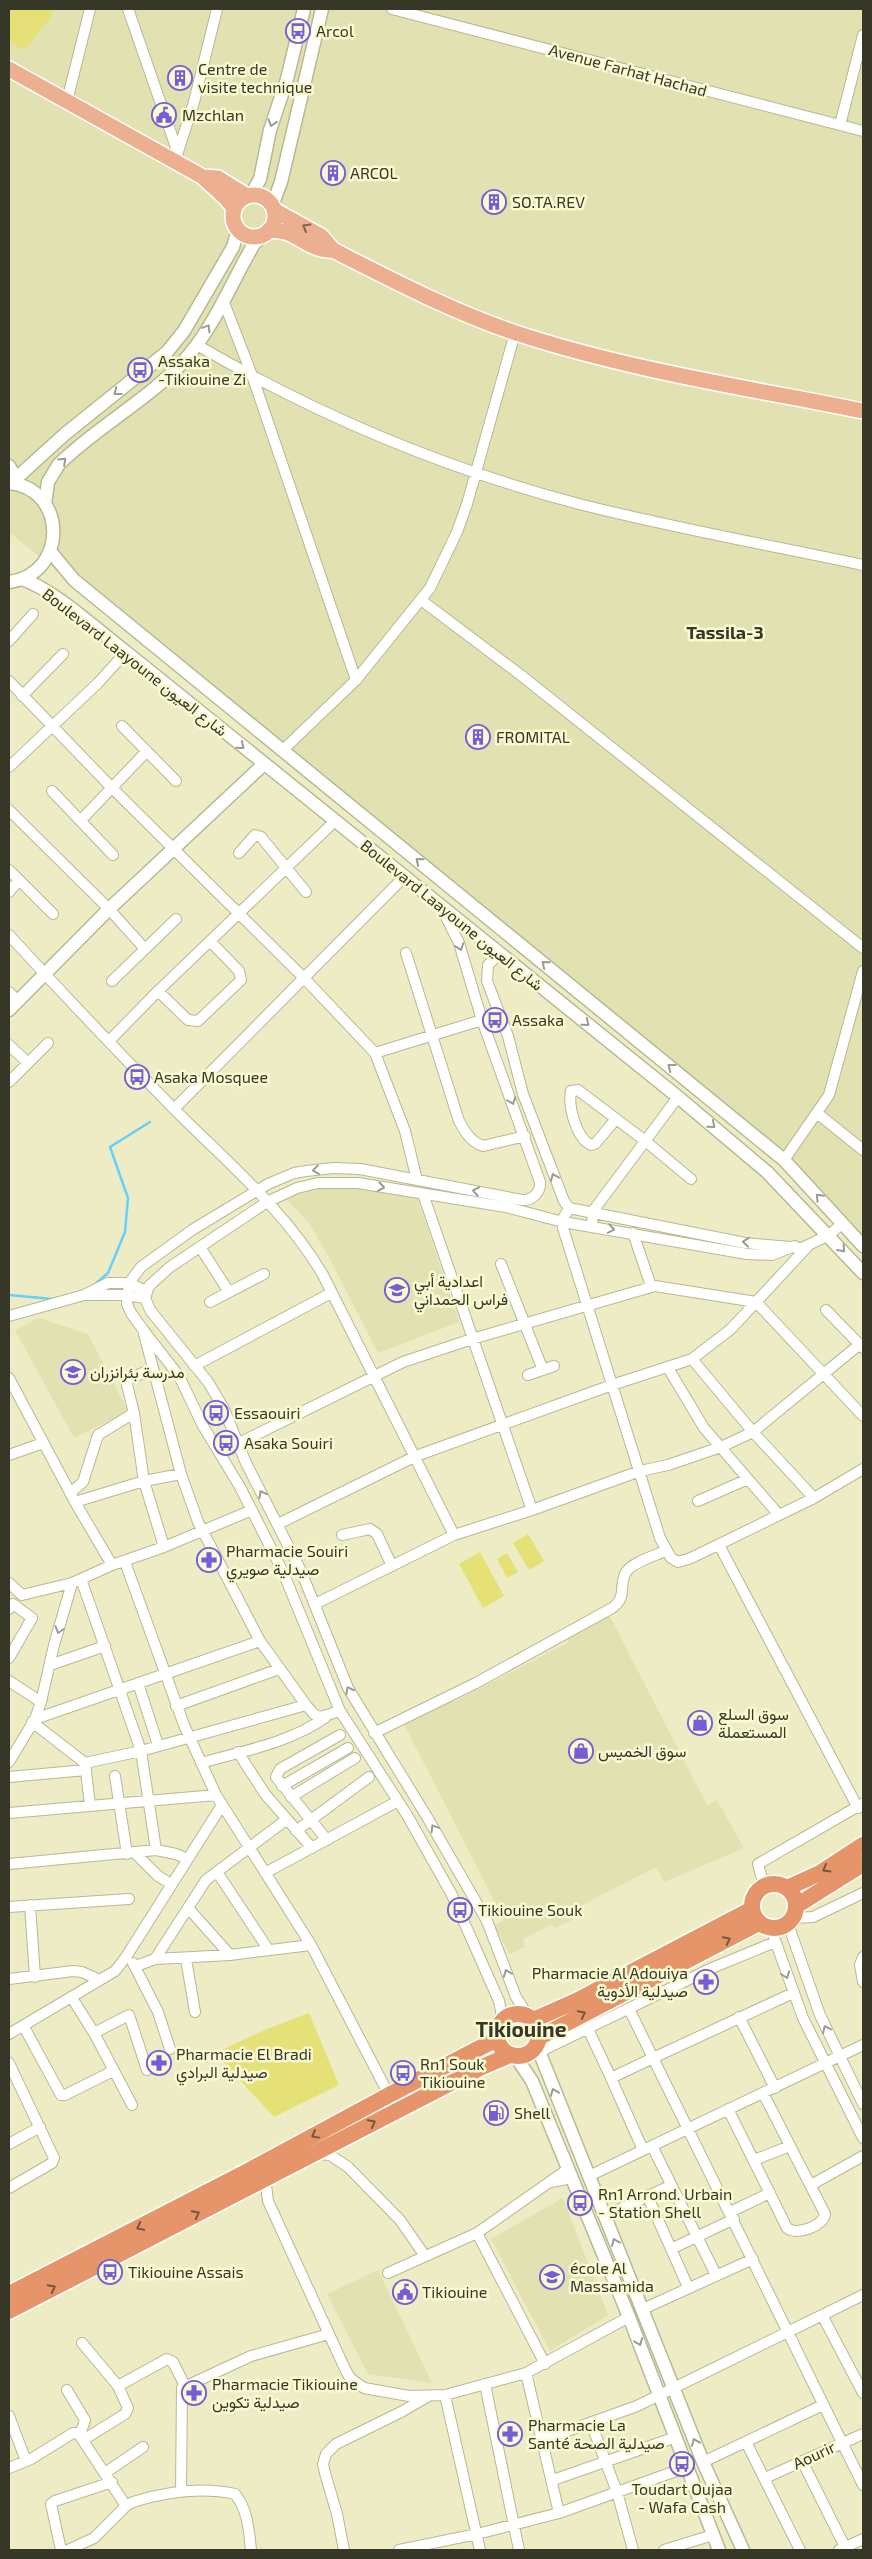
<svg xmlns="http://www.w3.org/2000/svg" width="872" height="2559" viewBox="0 0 872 2559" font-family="'Exo 2',Vazirmatn,sans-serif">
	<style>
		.built { fill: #e1e1b2 }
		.green { fill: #e5e176 }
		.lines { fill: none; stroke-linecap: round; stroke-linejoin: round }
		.stream { stroke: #64d1fd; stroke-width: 2.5 }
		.minor-casing { stroke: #b8b892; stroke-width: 12 }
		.tertiary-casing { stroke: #b8b892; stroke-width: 15 }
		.primary-casing { stroke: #fff; stroke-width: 18 }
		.trunk-casing { stroke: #fff; stroke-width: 19 }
		.minor { stroke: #fff; stroke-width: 10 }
		.tertiary { stroke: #fff; stroke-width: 12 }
		.primary { stroke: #ecaf8f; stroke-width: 15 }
		.trunk { stroke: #e6946a; stroke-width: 16 }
		.oneway { stroke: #9b9b93 }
		.oneway2 { stroke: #7f6751 }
		.oneway3 { stroke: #74583e }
		.labels { text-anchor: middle; stroke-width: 5; stroke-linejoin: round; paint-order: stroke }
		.poi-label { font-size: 16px; fill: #373727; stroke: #fafad2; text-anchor: start }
		.street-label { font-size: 16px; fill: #373727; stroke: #fafad2 }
		.neighbourhood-label { font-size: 18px; font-weight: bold; fill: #373727; stroke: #fafad2 }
		.district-label { font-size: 21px; font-weight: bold; fill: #373727; stroke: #fafad2 }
	</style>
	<rect width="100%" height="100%" fill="#edecc5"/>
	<path class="built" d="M9,9H863V1248L779,1156L497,931L9,532Z
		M340,1185L417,1197L459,1322L378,1353L329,1257L309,1223L284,1197L296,1192Z
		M39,1318L88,1334L128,1411L74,1438L15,1330Z
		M607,1611L707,1805L717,1800L744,1848L664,1882L656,1867L586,1903L578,1908L580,1916L555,1928L552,1924L523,1939L525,1947L510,1954L494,1926L504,1920L400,1716L448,1691L454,1702L569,1642L565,1633Z
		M563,2198L608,2315L550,2351L491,2239Z
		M378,2270L432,2383L368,2374L327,2294Z"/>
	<path class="green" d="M9,9H53L50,19L24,50L9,42Z
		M528,1534L544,1561L529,1570L513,1543Z
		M480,1552L504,1596L483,1608L459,1564Z
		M507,1553L518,1572L507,1578L497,1559Z
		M309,2013L339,2085L274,2117L215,2053L267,2029Z"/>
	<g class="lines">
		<path class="stream" d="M94,1285L108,1273L125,1232L128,1198L110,1147L150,1122
			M9,1295L52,1299"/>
		<defs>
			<path id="minor" d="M128,9L178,153
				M392,9L863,131
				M67,101L90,9
				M840,125L863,35
				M175,161L194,102L217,9
				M223,300L253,378L356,680
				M197,345C315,414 446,469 579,504C673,528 769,545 863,565
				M421,600L522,676L863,948
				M9,641L33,614
				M9,681L112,788L304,978L375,1053L405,1131L417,1180
				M22,696L63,654
				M122,726L176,781
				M284,749L356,680L430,588L457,532L467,504L515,333
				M9,767L98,683L126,652
				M52,791L113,855
				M9,810L109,909L145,949
				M81,820L147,751
				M239,853L255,835L261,837L306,892
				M9,870L53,914
				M9,892L19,880
				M442,909L459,943L482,1020L540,1182C541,1192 532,1201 522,1200L360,1169L333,1168L306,1171L294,1173L268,1184L192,1230L141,1267L129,1283L127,1304L131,1313L144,1331L179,1376L203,1426L240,1487L283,1572L340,1711L407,1815L452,1895L499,2001L503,2021
				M9,935C63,994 118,1052 174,1109C227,1162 285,1210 323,1275L454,1535
				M406,953L459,1121C465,1132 471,1142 483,1146L525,1136
				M499,954L488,965L487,981L508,1036L523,1094L564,1201L569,1208L745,1243L802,1248L829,1235L843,1223
				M112,981L176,919
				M158,991L188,1020L198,1021L241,980L239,971L210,941
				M9,992L18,1001
				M109,1041L158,991L335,821
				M9,1045L28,1063
				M375,1053L482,1020
				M9,1082L48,1043
				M174,1109L405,876
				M817,1113L863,1150
				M616,1119L595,1144L591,1145C576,1138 568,1106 571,1091L578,1090L644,1140L691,1179
				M784,1160L829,1095L863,971
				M423,1194L532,1510
				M569,1208L563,1219V1228L660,1538L671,1558L678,1562L691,1558L814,1498L863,1469
				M592,1226L593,1211L678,1097
				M633,1233L651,1286
				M200,1247L229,1292
				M501,1264L543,1370
				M85,1295H126L145,1298
				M210,1302L264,1274
				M826,1310L863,1348
				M9,1316L84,1295L108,1283H129L146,1291
				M144,1334L181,1474L198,1522L260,1641L306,1705L314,1714L320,1717L340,1711
				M692,1359L753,1432L814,1498
				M194,1366L331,1293
				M153,1368L126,1381L134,1413L144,1481L164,1547
				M668,1368L704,1428L779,1515
				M528,1375L554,1366
				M9,1378L75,1502L112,1565
				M239,1443L403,1362L472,1339L655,1286L756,1302L863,1416
				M9,1455L43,1443
				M70,1493L83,1482L98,1435L134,1413
				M698,1501L748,1479
				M75,1502L144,1481L181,1474
				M278,1524L416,1456L612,1385L692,1359L731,1329L808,1246
				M342,1535L370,1529L377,1534L392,1566
				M719,1545L858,1808
				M125,1562L184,1725L216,1795L311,1945L389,2095
				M81,1579L141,1751L156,1850
				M9,1583L22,1595L72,1583L112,1565L164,1547L252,1510
				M315,1604L454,1535L532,1510L640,1471L668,1465L721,1447L753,1432L860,1344
				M9,1609L13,1604L32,1618L9,1658
				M50,1665L105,1646
				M9,1681L41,1702
				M138,1683L158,1745
				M176,1706L279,1669
				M35,1719L260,1641
				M32,1722L85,1763L90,1805
				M374,1733L476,1683L612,1608C628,1597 618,1586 626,1572C633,1562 654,1556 665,1551
				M238,1752L265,1794L312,1848
				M9,1762L35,1719L41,1702L54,1645L72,1583
				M85,1763L141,1751L306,1705
				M201,1763C243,1751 290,1743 326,1717
				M115,1776L127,1854
				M9,1777L86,1770
				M282,1786L348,1748
				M291,1797L355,1758
				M9,1813L216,1795
				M296,1831L369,1777
				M327,1840L276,1777L280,1769L340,1735
				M135,1853L158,1876L171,1884
				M9,1864L156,1850L176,1854L187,1859
				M217,1872L268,1949
				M265,1873L398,1801
				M764,1886L758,1864L862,1804
				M30,1905L35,1977
				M9,1907L129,1899
				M189,1909L230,1955
				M793,1918L813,1917L863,1893
				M788,1924L820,2015L863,2104
				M771,1929L803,2018L863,2138
				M863,1957L860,1965L863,1982
				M155,1959L206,1880L286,1820
				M186,1959L195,2012
				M133,1963L158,2012L170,2049
				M136,1966L155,1959L230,1955L311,1945
				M9,1979L73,1971L82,1972L100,1980
				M793,1993L653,2058L863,2485
				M72,1998L94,2033L132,2105
				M629,2009L653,2058L611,2078L643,2150
				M528,2016L516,1997L487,1921L427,1817L348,1688L301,1571L246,1463L223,1407L208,1382L150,1310L145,1298L149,1286L170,1267L267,1202L297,1188L318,1183H358L506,1207L563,1222L747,1254L772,1255L795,1246
				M739,2017L775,2088
				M24,2027L61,2095H65L113,2071
				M588,2029L611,2078
				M94,2033L129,2015L147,2070
				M9,2034L115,1971L126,1957L222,1805
				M539,2052L712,1968L775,1942
				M9,2063L54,2158L52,2163L9,2188
				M728,2109L787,2228C796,2236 824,2226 825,2214L763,2093
				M9,2144L40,2127
				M652,2146L716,2275
				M316,2154L330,2155L348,2167L400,2220L425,2256
				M754,2160L790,2146
				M589,2176L863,2045
				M265,2177L268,2201L345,2369L350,2378L364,2388L409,2396L445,2395L526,2373L629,2317
				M551,2182L572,2178
				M811,2185L863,2156
				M647,2195L688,2287
				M730,2212L770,2193
				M605,2216L670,2186
				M477,2233L545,2364
				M671,2249L734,2219
				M388,2273L477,2233L568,2169
				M643,2309L753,2259
				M822,2315L863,2393
				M82,2343L118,2386L128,2408L125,2414L83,2440
				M485,2384L519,2550
				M118,2386L167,2359L173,2362L185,2386
				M67,2390L85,2420L80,2435
				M445,2395L480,2550
				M9,2416L26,2461
				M591,2423L617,2492L633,2550
				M542,2440L637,2406L863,2295
				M746,2442L800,2550
				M802,2461L845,2547
				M703,2462L823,2405
				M9,2468L31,2459L73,2433H78L126,2506
				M105,2473L143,2447
				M765,2478L863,2434
				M553,2480L676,2437
				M181,2492L182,2388L251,2356L329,2334
				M559,2513L687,2467
				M61,2550L51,2504L55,2501L112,2482
				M68,2550L94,2538L126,2506L133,2502C165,2492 202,2487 235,2494C248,2510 249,2531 251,2550
				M344,2550L337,2514L325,2473L323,2464L326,2454L336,2444L401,2412L427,2397
				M399,2550L477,2534L559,2513L526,2373
				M664,2550L713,2535
				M839,2550L863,2539"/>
			<path id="tertiary" d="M251,195L260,179L270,130L287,79L304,9
				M272,206L281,182L322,9
				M9,466L19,484
				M9,483C67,488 69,574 9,582
				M11,483L65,434L167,352L184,331L233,247L238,230
				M45,504L48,482L59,464C97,427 146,401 183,362C214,328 231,283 254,244L263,235
				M50,551L74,580L784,1160L863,1246
				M22,579C56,591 96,629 126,652L678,1097L767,1172L863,1273
				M9,1010L109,909L264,764
				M537,2046L703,2462L743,2550
				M516,2057L532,2081L629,2317L719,2550"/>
			<path id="primary" d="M9,69L203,177C213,188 227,196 234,209
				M203,177L218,178L247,196
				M233 216a21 21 0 1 1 42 0a21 21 0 1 1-42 0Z
				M274,210L321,236L333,250
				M268,231C294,226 309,253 333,250C392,280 453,312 516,333C628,370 748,388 863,411"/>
			<path id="trunk" d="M752 1906a22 22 0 1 1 44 0a22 22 0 1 1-44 0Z
				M787,1888L820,1873L863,1845
				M796,1906L863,1864
				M497 2035a21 21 0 1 1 42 0a21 21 0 1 1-42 0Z
				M533,2020L576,2001L752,1909
				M540,2037L759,1923
				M9,2294L248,2171L389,2095L497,2039
				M9,2311L482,2067L510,2055"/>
		</defs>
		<use href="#minor" class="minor-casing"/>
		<use href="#tertiary" class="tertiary-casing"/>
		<use href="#primary" class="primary-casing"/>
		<use href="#trunk" class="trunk-casing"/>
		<use href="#minor" class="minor"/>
		<use href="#tertiary" class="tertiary"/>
		<use href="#primary" class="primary"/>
		<use href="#trunk" class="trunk"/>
	</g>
	<defs><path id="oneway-chevron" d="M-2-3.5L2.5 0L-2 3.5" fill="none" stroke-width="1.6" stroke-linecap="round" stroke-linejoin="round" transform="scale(1.25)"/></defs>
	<g class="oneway">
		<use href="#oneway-chevron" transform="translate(272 123) rotate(107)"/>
		<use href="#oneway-chevron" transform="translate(207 328) rotate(-59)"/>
		<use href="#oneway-chevron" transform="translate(117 392) rotate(142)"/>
		<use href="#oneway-chevron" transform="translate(63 461) rotate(-43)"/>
		<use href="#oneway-chevron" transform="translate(241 746) rotate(39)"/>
		<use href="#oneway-chevron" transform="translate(419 861) rotate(-140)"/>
		<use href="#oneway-chevron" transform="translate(460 947) rotate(71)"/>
		<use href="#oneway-chevron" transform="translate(545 964) rotate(-141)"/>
		<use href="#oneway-chevron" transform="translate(586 1023) rotate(39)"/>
		<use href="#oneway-chevron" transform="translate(671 1067) rotate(-142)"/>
		<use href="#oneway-chevron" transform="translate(512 1101) rotate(69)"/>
		<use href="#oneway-chevron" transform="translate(712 1125) rotate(40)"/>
		<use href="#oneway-chevron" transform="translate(316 1170) rotate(173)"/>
		<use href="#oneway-chevron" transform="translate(554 1177) rotate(-113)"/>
		<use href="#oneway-chevron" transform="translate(381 1187) rotate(10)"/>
		<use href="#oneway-chevron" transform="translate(476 1191) rotate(-169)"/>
		<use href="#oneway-chevron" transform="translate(819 1197) rotate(-133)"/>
		<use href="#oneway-chevron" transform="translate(611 1229) rotate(10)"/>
		<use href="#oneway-chevron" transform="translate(746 1242) rotate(-174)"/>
		<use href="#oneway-chevron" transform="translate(842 1249) rotate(48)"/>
		<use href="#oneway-chevron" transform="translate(262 1494) rotate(-118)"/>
		<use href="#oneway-chevron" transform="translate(59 1630) rotate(108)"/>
		<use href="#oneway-chevron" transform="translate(349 1690) rotate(-117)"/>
		<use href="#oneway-chevron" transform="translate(434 1828) rotate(-121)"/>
		<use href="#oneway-chevron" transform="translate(507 1973) rotate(-111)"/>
		<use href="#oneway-chevron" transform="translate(786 1975) rotate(69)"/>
		<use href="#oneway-chevron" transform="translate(826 2029) rotate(-115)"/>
		<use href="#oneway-chevron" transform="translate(554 2092) rotate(-112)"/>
		<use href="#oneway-chevron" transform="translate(615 2242) rotate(-113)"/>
		<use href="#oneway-chevron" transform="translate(639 2342) rotate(69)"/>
		<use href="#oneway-chevron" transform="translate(695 2442) rotate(-112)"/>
	</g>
	<use class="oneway2" href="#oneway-chevron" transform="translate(306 227) rotate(-149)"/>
	<g class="oneway3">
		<use href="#oneway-chevron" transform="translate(826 1869) rotate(150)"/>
		<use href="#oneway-chevron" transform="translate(727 1940) rotate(-26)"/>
		<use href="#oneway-chevron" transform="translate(582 2014) rotate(-27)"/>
		<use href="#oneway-chevron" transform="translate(372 2123) rotate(-27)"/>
		<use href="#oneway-chevron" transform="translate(315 2135) rotate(151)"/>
		<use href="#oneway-chevron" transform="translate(196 2214) rotate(-27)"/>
		<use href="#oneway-chevron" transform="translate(140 2227) rotate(153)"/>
		<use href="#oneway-chevron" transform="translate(52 2288) rotate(-27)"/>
	</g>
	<defs>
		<symbol id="bus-ring" viewBox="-11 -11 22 22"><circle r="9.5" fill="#fafad2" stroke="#735ed8" stroke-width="1.5"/><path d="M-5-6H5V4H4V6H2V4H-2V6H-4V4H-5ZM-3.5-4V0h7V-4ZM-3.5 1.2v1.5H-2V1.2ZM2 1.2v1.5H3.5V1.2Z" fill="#735ed8"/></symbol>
		<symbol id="building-ring" viewBox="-11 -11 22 22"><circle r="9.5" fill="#fafad2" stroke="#735ed8" stroke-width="1.5"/><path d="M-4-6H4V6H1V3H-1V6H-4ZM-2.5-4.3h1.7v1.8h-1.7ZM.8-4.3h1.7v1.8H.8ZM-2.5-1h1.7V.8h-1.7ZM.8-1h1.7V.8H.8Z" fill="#735ed8"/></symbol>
		<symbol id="civic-ring" viewBox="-11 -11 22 22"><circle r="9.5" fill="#fafad2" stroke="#735ed8" stroke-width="1.5"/><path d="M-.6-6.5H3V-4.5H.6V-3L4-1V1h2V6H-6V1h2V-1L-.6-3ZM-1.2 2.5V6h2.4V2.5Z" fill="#735ed8"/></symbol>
		<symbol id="school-ring" viewBox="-11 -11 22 22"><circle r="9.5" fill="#fafad2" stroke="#735ed8" stroke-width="1.5"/><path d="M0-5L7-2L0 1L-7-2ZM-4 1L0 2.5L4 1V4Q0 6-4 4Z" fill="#735ed8"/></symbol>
		<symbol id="pharmacy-ring" viewBox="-11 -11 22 22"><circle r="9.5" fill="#fafad2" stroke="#735ed8" stroke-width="1.5"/><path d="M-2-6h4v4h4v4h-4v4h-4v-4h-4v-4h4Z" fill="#735ed8"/></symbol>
		<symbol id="shop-ring" viewBox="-11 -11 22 22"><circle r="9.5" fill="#fafad2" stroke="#735ed8" stroke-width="1.5"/><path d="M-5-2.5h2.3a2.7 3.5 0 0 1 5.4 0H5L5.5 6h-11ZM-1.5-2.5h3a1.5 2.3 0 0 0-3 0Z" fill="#735ed8"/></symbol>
		<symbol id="fuel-ring" viewBox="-11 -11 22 22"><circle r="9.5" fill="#fafad2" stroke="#735ed8" stroke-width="1.5"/><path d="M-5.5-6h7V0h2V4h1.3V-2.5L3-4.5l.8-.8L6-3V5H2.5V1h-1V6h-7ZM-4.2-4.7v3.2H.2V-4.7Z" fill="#735ed8"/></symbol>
	</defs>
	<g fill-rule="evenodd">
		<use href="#bus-ring" x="284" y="17" width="28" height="28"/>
		<use href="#building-ring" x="166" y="64" width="28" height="28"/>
		<use href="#civic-ring" x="150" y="101" width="28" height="28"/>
		<use href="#building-ring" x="319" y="159" width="28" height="28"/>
		<use href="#building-ring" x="480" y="188" width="28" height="28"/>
		<use href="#bus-ring" x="126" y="356" width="28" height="28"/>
		<use href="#building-ring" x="464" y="723" width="28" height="28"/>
		<use href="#bus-ring" x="481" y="1006" width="28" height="28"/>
		<use href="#bus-ring" x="123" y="1063" width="28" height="28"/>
		<use href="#school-ring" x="383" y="1276" width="28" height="28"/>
		<use href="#school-ring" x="59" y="1358" width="28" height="28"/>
		<use href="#bus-ring" x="202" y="1399" width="28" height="28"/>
		<use href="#bus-ring" x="212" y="1429" width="28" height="28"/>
		<use href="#pharmacy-ring" x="195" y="1546" width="28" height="28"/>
		<use href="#shop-ring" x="686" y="1709" width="28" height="28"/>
		<use href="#shop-ring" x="567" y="1737" width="28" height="28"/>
		<use href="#bus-ring" x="446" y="1896" width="28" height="28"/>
		<use href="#pharmacy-ring" x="692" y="1968" width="28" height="28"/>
		<use href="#pharmacy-ring" x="145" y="2049" width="28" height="28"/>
		<use href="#bus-ring" x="389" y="2059" width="28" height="28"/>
		<use href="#fuel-ring" x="482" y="2099" width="28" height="28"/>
		<use href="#bus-ring" x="566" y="2189" width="28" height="28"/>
		<use href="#bus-ring" x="96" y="2258" width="28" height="28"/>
		<use href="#school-ring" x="538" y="2263" width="28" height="28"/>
		<use href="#civic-ring" x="391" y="2278" width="28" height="28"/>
		<use href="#pharmacy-ring" x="180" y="2379" width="28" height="28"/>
		<use href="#pharmacy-ring" x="496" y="2420" width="28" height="28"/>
		<use href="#bus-ring" x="668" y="2450" width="28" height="28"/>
	</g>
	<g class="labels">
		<g class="poi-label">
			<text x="316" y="37">Arcol</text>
			<text x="198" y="75">Centre de<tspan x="198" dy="18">visite technique</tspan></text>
			<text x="182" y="121">Mzchlan</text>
			<text x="350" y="179">ARCOL</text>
			<text x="512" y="208">SO.TA.REV</text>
			<text x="158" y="367">Assaka<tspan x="158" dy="18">-Tikiouine Zi</tspan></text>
			<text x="496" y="743">FROMITAL</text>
			<text x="512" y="1026">Assaka</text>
			<text x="154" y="1083">Asaka Mosquee</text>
			<text x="414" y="1287">اعدادية أبي<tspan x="414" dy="18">فراس الحمداني</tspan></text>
			<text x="90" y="1378">مدرسة بئرانزران</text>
			<text x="234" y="1419">Essaouiri</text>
			<text x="244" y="1449">Asaka Souiri</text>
			<text x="226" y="1557">Pharmacie Souiri<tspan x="226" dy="18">صيدلية صويري</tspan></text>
			<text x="718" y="1720">سوق السلع<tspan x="718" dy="18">المستعملة</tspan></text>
			<text x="598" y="1757">سوق الخميس</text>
			<text x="478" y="1916">Tikiouine Souk</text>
			<text x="688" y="1979" text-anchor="end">Pharmacie Al Adouiya<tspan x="688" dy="18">صيدلية الأدوية</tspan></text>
			<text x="176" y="2060">Pharmacie El Bradi<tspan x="176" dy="18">صيدلية البرادي</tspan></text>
			<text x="420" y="2070">Rn1 Souk<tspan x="420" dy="18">Tikiouine</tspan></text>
			<text x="514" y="2119">Shell</text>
			<text x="598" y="2200">Rn1 Arrond. Urbain<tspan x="598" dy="18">- Station Shell</tspan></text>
			<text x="570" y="2274">école Al<tspan x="570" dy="18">Massamida</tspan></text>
			<text x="128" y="2278">Tikiouine Assais</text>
			<text x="422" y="2298">Tikiouine</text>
			<text x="212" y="2390">Pharmacie Tikiouine<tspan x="212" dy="18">صيدلية تكوين</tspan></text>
			<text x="528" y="2431">Pharmacie La<tspan x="528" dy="18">Santé صيدلية الصحة</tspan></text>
			<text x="682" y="2495" text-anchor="middle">Toudart Oujaa<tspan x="682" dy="18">- Wafa Cash</tspan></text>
		</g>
		<g class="street-label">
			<text transform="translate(628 70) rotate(15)" y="6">Avenue Farhat Hachad</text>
			<text transform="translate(135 662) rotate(38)" y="6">Boulevard Laayoune شارع العيون</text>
			<text transform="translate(452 915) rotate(39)" y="6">Boulevard Laayoune شارع العيون</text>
			<text transform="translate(814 2455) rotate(-25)" y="6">Aourir</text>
		</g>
		<g class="neighbourhood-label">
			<text x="725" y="639">Tassila-3</text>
		</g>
		<g class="district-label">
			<text x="521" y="2037">Tikiouine</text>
		</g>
	</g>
	<rect width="872" height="2559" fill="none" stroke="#373727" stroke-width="20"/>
</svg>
